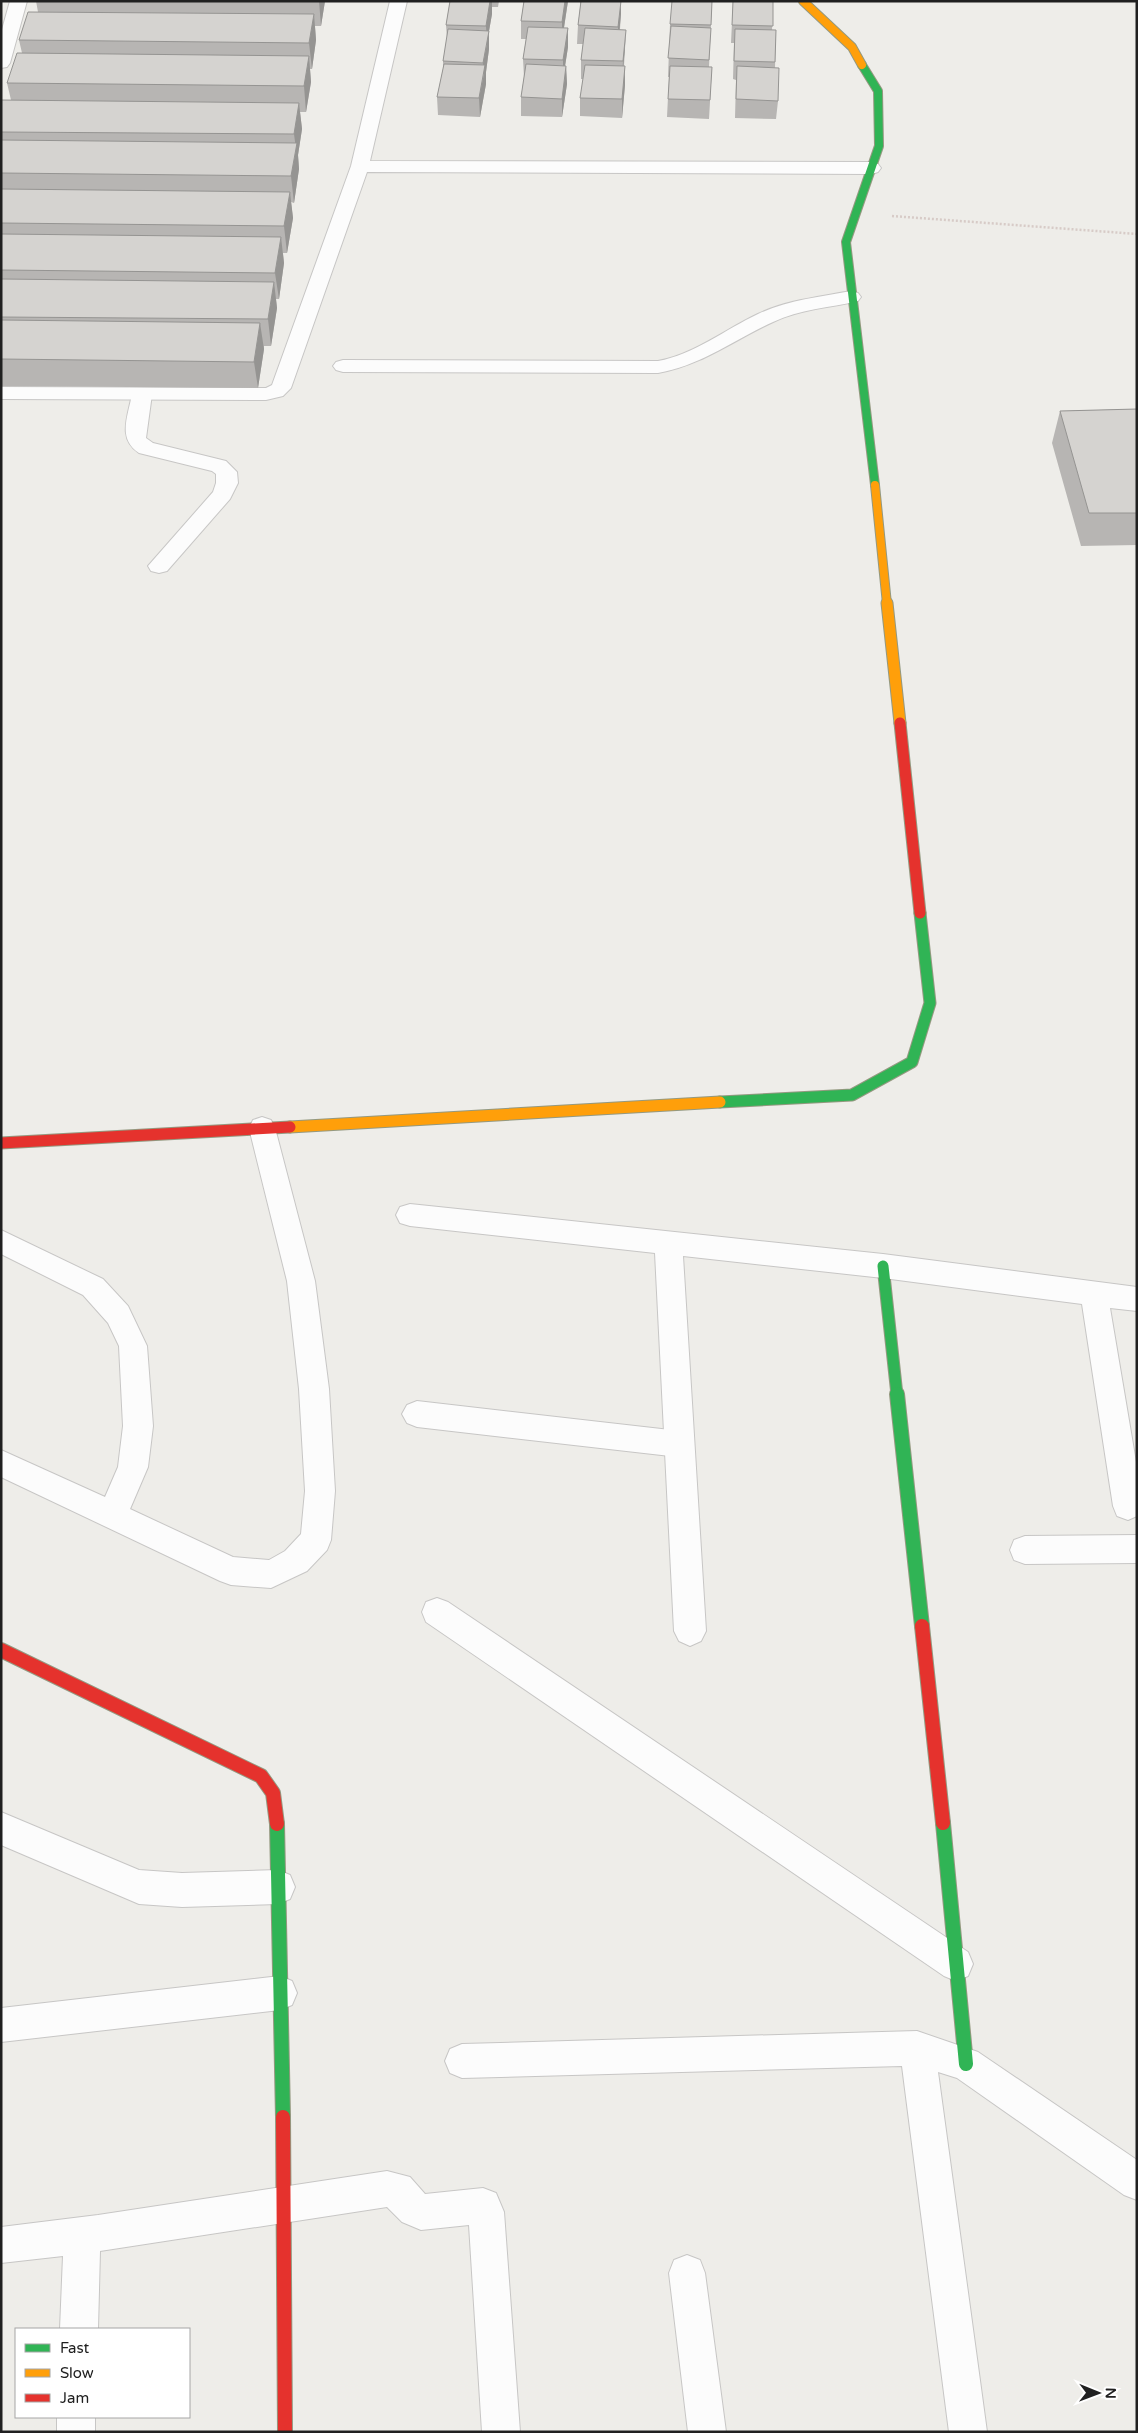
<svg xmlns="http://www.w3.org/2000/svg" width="1138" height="2433" viewBox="0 0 1138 2433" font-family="'Varela Round',sans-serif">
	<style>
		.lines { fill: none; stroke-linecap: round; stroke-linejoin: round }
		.lane-casing { stroke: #c7c6c5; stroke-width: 2 }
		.street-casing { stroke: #c7c6c5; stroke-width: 2 }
		.fast-far2-casing { stroke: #949980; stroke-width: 10 }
		.fast-far1-casing { stroke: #949980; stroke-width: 13 }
		.fast-casing { stroke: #949980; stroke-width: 16 }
		.slow-far1-casing { stroke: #949980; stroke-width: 10 }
		.slow-casing { stroke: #949980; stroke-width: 13 }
		.jam-far1-casing { stroke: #949980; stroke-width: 13 }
		.jam-casing { stroke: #949980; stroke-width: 16 }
		.path { stroke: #d7cbc7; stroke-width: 2.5; stroke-dasharray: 2 2; stroke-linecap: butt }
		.lane { fill: #fcfcfc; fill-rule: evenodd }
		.street { fill: #fcfcfc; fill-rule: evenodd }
		.fast-far2 { stroke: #30b455; stroke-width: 8 }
		.fast-far1 { stroke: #30b455; stroke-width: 11 }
		.fast { stroke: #30b455; stroke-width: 14 }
		.slow-far1 { stroke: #ff9f0a; stroke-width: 8 }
		.slow { stroke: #ff9f0a; stroke-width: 11 }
		.jam-far1 { stroke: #e5322d; stroke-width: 11 }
		.jam { stroke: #e5322d; stroke-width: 14 }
		.wall { fill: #b7b5b3 }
		.shaded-wall { fill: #959492 }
		.building { fill: #d5d3d0; stroke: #959492 }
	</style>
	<rect width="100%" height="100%" fill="#eeede9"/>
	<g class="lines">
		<defs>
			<path id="lane" d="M142,388L149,390L152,394L146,438L153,443L226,461L237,472L238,483L230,499L167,571L159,573L151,571L148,566L213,492L216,483V474L212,471L139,453C117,438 128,417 132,394L135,390Z
				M417,1401L679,1431L689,1435L694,1444L689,1453L679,1457L417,1427L407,1423L402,1414L407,1405Z"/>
			<path id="street" d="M10,1H27L10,63L7,67L1,68V33Z
				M390,1H407L370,161L872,162L878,164L881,168L878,172L872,174L367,172L291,388L283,396L266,400L1,399V387L266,388L272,385L351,166Z
				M851,291L858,293L861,297L858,301C829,308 800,309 773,322C734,340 700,366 658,373L343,372L336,370L333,366L336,362L343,360L658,361C693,355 726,329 758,314C787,300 820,297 851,291Z
				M262,1117L271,1120L275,1128L315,1281L329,1389L335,1491L331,1540L327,1550L307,1571L271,1588L231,1585L220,1581L1,1477V1450L105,1497L118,1467L123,1426L119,1346L108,1323L83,1295L1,1254V1230L103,1279L128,1306L147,1346L153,1426L148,1467L130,1509L233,1557L269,1560L285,1551L301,1534L305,1491L299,1389L287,1281L249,1128L253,1120Z
				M410,1204L883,1254L1137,1287V1311L1110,1308L1137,1468V1516L1128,1520L1117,1516L1113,1506L1082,1304L883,1278L683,1256L706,1631L701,1641L690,1646L679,1641L674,1631L655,1253L410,1226L400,1223L396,1215L400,1207Z
				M1137,1535V1563L1025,1564L1014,1560L1010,1550L1014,1540L1025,1536Z
				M437,1598L448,1602L968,1952L973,1964L968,1976L956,1981L944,1976L426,1622L422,1612L426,1602Z
				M1,1812L139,1870L182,1873L278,1870L290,1875L295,1887L290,1899L278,1904L182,1907L139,1904L1,1845Z
				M280,1976L292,1981L297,1993L292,2005L280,2010L1,2042V2008Z
				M917,2031L978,2052L1137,2160V2200L1124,2195L957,2078L938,2072L987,2432H949L902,2066L462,2078L450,2073L445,2061L450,2049L462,2044Z
				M387,2171L410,2177L425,2194L483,2188L496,2193L504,2212L520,2432H482L469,2225L421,2230L402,2222L387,2207L100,2251L98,2329H60L63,2256L1,2263V2227L98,2215Z
				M687,2255L700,2260L705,2273L726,2432H688L669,2273L674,2260Z
				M57,2417H95V2432H57Z"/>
			<path id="fast-far2" d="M862,65L878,91L879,146L846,242L875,485"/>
			<path id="fast-far1" d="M720,1102L852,1095L912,1062L930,1003L920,913
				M883,1266L897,1395"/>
			<path id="fast" d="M897,1394L922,1626
				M943,1823L966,2064
				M277,1824L283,2117"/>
			<path id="slow-far1" d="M803,1L852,47L862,65
				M875,485L887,604"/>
			<path id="slow" d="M887,603L900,723
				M290,1127L720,1102"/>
			<path id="jam-far1" d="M900,723L920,913
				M1,1143L290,1127"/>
			<path id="jam" d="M922,1626L943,1823
				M1,1650L261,1776L273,1793L277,1824
				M283,2117L285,2432"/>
		</defs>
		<use href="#lane" class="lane-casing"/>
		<use href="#street" class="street-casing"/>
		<use href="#fast-far2" class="fast-far2-casing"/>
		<use href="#fast-far1" class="fast-far1-casing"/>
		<use href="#fast" class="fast-casing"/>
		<use href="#slow-far1" class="slow-far1-casing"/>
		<use href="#slow" class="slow-casing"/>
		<use href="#jam-far1" class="jam-far1-casing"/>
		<use href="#jam" class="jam-casing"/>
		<path class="path" d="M892,216L1137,234"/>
		<use href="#lane" class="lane"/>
		<use href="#street" class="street"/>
		<use href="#fast-far2" class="fast-far2"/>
		<use href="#fast-far1" class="fast-far1"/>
		<use href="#fast" class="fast"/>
		<use href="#slow-far1" class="slow-far1"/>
		<use href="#slow" class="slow"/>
		<use href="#jam-far1" class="jam-far1"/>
		<use href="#jam" class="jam"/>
	</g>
	<path class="wall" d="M36,1H325L321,26H315L316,40L312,69H310L311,82L306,112H300L302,129L298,155L299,169L294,203L291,202L293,218L287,253H283L284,263L279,299H276L277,308L271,346H264V349L258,388L1,386V100H11L7,83L22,53L19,40L38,12Z
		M450,1H499L498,7H492V14L489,31V49L486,72V84L480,117L438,115L437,97L443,69V61L447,38L446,25Z
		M524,1H568L564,28H568V47L565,66H566L567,84L562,117L521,116V97L524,77L523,59L526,39H521V21Z
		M580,1H621V14L620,29L625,48L624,66H625V85L622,118L580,116V98L583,79H581V60L583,44H577L578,25L580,8Z
		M712,1L709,67H712L709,119L667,117L669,77H668L670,24Z
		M733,1H773L772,30H776L775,68L778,101L776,119L735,118L736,80L733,79L734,43H731Z
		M1137,409V545L1081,546L1052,443L1060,411Z"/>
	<path class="shaded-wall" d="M319,1H325L321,26Z
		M490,1H492V14L489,31V49L486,72V84L480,117L479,98L484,74L483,63L487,44L486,26Z
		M565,1H568L562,40V22Z
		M621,1V14L618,45V27Z
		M314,14L316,40L312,69L309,43Z
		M568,28V47L563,79V60Z
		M626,30L625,48L622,80L623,61Z
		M309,56L311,82L306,112L304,86Z
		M566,66L567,84L562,117V99Z
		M625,66V85L622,118V99Z
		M299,103L302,129L298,155L299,169L294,203L291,176L296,149L294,134Z
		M290,192L293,218L287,253L284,226Z
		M281,237L284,263L279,299L275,273Z
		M274,282L277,308L271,346L268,319Z
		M260,323L264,349L258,388L254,362Z"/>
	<path class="building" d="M450,1H490L486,26L446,25Z
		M524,1H565L562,22L521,21Z
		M581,1H621L618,27L578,25Z
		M672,1H712L711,25L670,24Z
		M733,1H773V26L732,25Z
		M28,12L314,14L309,43L19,40Z
		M671,26L711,28L709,60L668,58Z
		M528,27L568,28L563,60L523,59Z
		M585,28L626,30L623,61L581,60Z
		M448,29L489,31L483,63L443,61Z
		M735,29L776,30L775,62L734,61Z
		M17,53L309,56L304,86L7,83Z
		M444,64L485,65L479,98L437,97Z
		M526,64L566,66L562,99L521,97Z
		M585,65L625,66L622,99L580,98Z
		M670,66L712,67L710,100L668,99Z
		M737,66L779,68L778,101L736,99Z
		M1,100L299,103L294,134L1,132Z
		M1,140L297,143L291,176L1,173Z
		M1,189L290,192L284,226L1,223Z
		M1,234L281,237L275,273L1,270Z
		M1,279L274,282L268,319L1,317Z
		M1,320L260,323L254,362L1,359Z
		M1137,409V513H1089L1060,411Z"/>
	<rect width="1138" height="2433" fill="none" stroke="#202020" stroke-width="5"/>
	<rect x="15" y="2328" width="175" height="90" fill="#ffffff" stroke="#a6a6a6"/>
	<rect x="25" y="2344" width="25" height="8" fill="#30b455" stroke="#a6a6a6"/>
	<text x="60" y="2353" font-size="15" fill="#202020">Fast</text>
	<rect x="25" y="2369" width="25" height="8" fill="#ff9f0a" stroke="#a6a6a6"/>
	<text x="60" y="2378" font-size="15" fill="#202020">Slow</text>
	<rect x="25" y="2394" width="25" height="8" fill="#e5322d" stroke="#a6a6a6"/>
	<text x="60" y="2403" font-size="15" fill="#202020">Jam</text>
	<g transform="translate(1098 2393) rotate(91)" stroke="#ffffff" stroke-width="4" paint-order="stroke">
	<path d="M0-4L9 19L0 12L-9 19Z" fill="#202020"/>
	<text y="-8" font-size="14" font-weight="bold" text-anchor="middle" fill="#202020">N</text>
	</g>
</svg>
